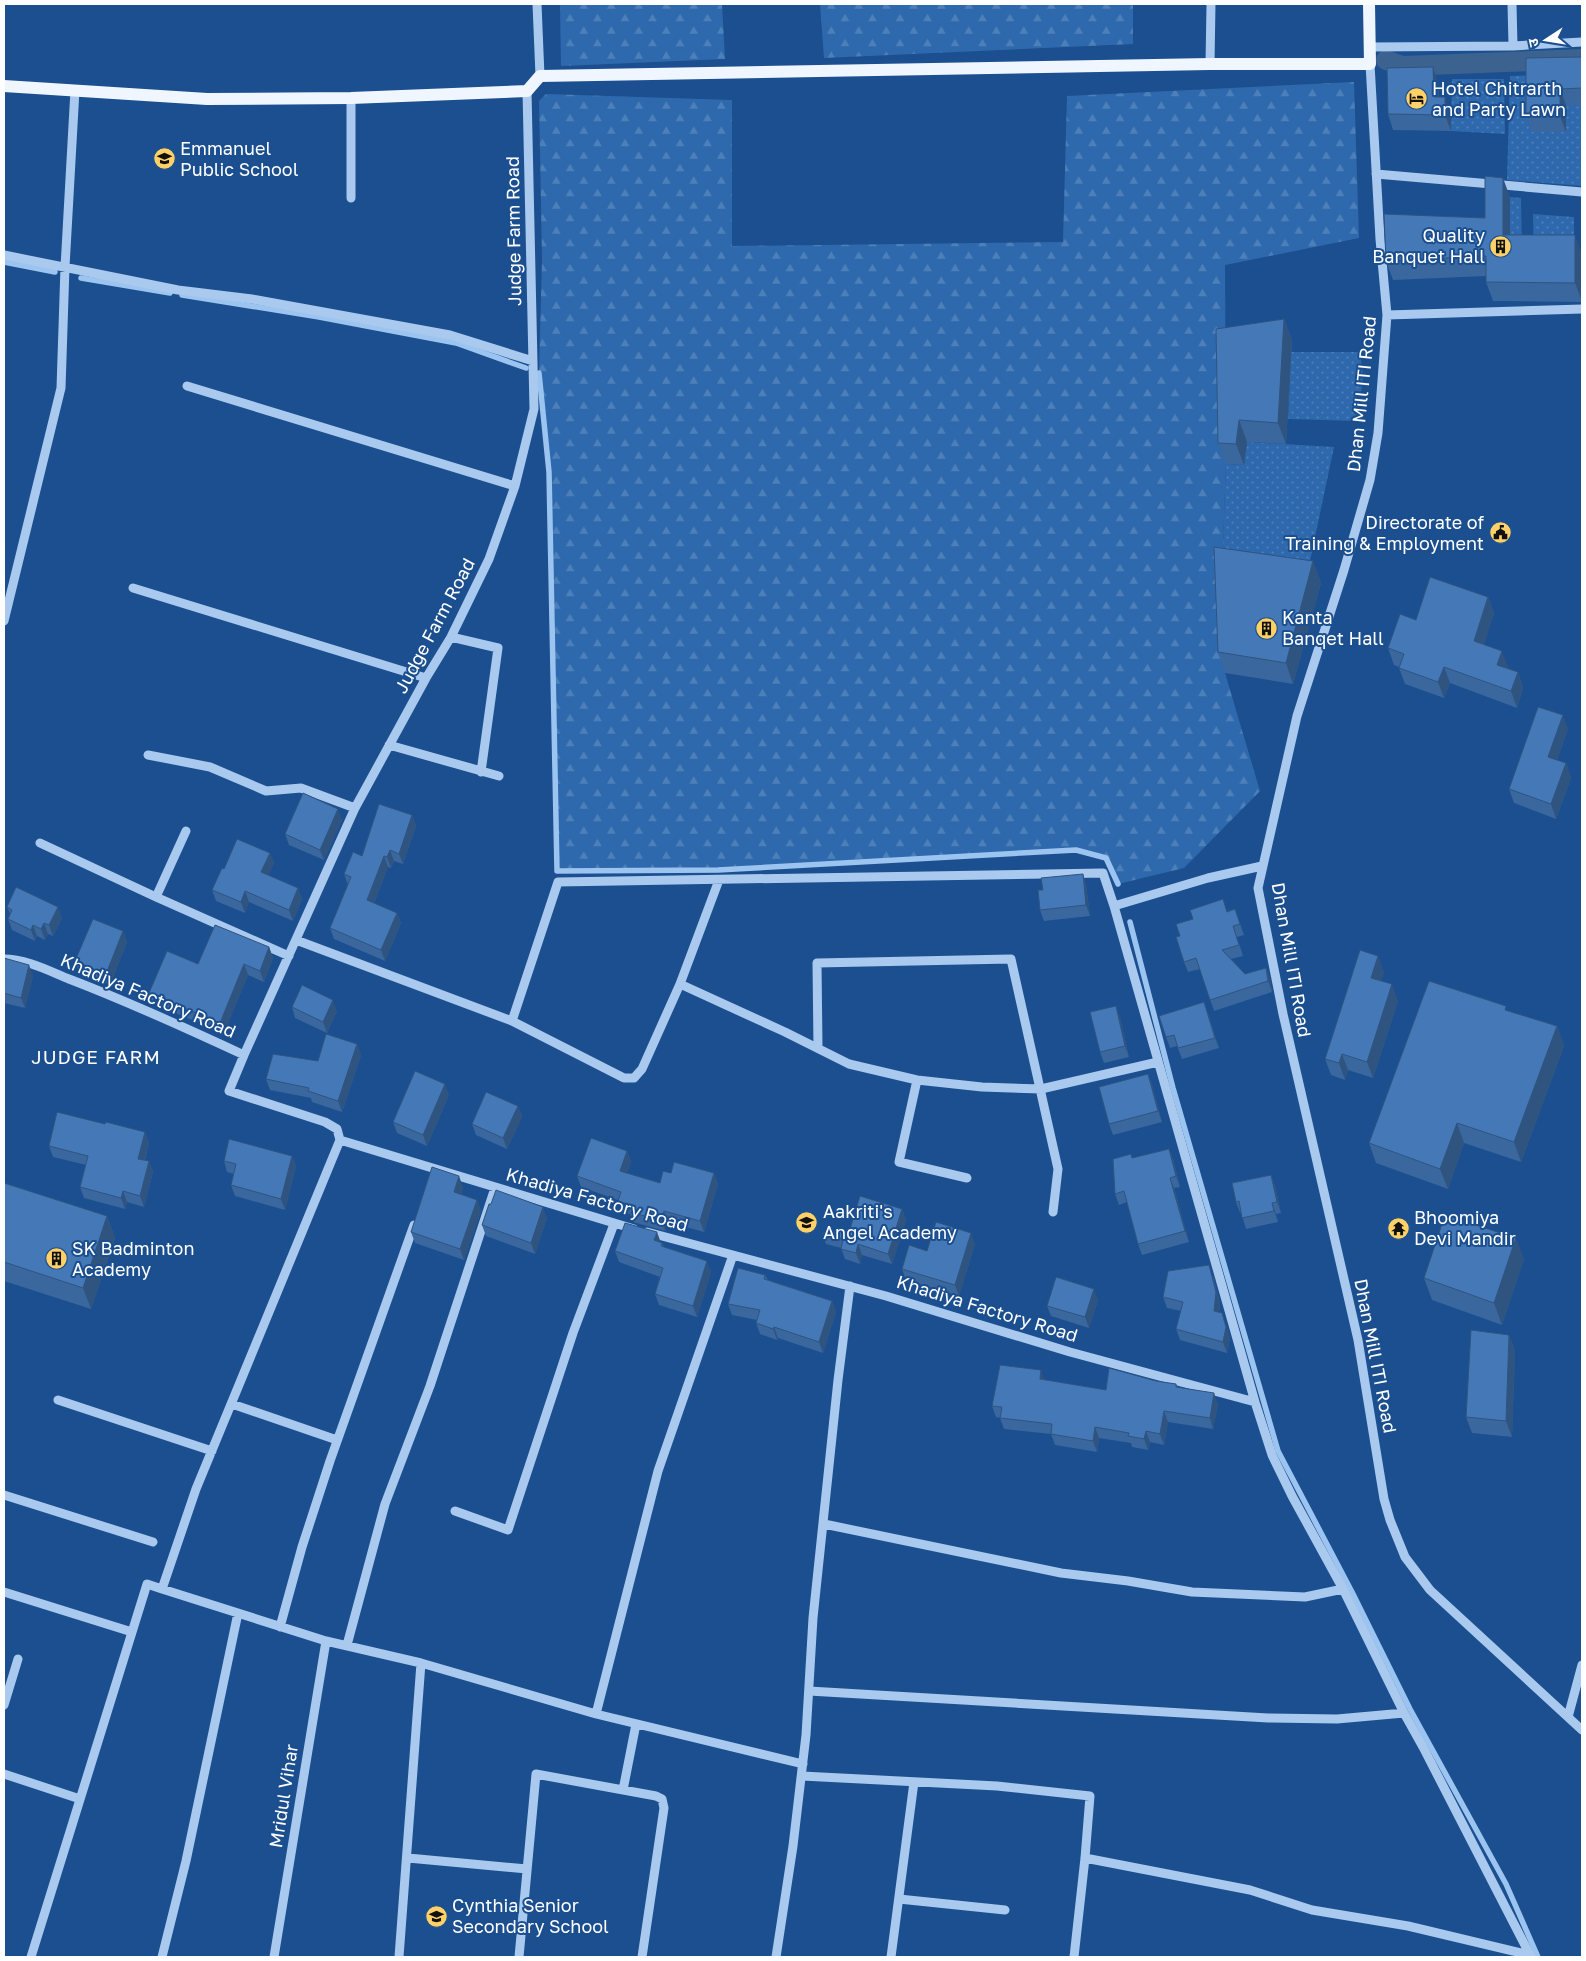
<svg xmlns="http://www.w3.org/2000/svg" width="1586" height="1961" viewBox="0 0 1586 1961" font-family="'Golos Text','Noto Sans Devanagari',sans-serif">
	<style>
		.grass { fill: url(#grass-dots) }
		.forest { fill: url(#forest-firs) }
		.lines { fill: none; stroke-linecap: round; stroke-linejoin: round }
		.stream { stroke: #9cc4f0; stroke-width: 5.5 }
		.canal { stroke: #3c6290; stroke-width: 20 }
		.minor { stroke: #a9c9ee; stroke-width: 9 }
		.major { stroke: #f0f6ff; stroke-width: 12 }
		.wall { fill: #3a679d }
		.shaded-wall { fill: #305480 }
		.building { fill: #4478b7; stroke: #305480 }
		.labels { text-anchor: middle; stroke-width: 4; stroke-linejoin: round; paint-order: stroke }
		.poi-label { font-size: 18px; fill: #fff; stroke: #1b4f8f; text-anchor: start }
		.street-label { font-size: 18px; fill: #fff; stroke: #1b4f8f }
		.neighbourhood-label { font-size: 19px; letter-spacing: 1px; fill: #fff; stroke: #1b4f8f }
	</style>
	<defs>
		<pattern id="grass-dots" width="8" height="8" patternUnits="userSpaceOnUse" patternTransform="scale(1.25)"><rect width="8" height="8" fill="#2e69ad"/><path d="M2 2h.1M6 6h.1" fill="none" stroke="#4d80b9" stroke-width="1.8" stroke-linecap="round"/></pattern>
		<pattern id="forest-firs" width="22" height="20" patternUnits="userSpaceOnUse" patternTransform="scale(1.25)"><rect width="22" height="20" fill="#2e69ad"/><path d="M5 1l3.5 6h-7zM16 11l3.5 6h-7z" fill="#4d80b9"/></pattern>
	</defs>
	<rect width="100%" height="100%" fill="#1b4f8f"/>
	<path class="grass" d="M1582,74V186L1507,180L1510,76Z
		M1452,79H1504L1505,134L1451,131Z
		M1510,197L1521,198L1522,254L1510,255Z
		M1533,214L1574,217V254L1534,255Z
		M1291,352H1360L1363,377L1357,421L1288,419Z
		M1247,442L1334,447L1306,580L1222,568L1226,464L1244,465Z"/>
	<path class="forest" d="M560,4H722L725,59L561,66Z
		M820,4H1133V44L824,58Z
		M1354,82L1359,238L1225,265L1226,464L1222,568L1225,673L1260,791L1184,868L1118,884L1106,858L1076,850L718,870L557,871L549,472L539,373L542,259L539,101L546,94L732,100V246L1063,242L1067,96Z"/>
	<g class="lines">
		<path class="stream" d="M4,262L55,272
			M81,278L170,293
			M182,295L319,317L456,343L526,368
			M539,373L549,472L557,871L718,870L1076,850L1106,858L1118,884
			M1130,922L1173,1088L1278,1451L1352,1592L1410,1709L1506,1884L1538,1957"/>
		<path class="canal" d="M1386,60L1402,66L1582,59"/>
		<path class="minor" d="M537,4L540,76
			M1512,4L1513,46
			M1369,47L1513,46L1582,42
			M1210,64L1211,4
			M1370,64L1380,239L1387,315L1378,433L1370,480L1344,570L1297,716L1258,888L1283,1014L1358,1340L1384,1499L1390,1520L1405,1557L1430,1590L1582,1730
			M351,98V198
			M1376,174L1582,192
			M4,255L178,290L252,299L450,335L533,361
			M1387,315L1582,309
			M187,386L515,486
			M133,588L426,678
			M4,621L61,388L65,267L75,90
			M451,637L498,648L481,772
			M389,745L499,776
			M148,755L210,767L266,791L301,788L355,808
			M40,843L156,897L289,956
			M1262,866L1208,878L1114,906L1255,1402L1272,1455L1292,1496L1343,1589L1404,1713L1423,1747L1531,1957
			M156,897L186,831
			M296,940L512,1021L624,1078H634L642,1069L680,984L719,880
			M4,959C26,959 49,971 69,979C129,1002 186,1028 244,1055L229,1091L325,1122L337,1129L340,1140L634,1229
			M680,984L785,1032L849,1064L917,1080L982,1087L1041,1089L1158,1062
			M512,1021L558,882L1103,873L1114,906
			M818,1048L817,963L1011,959L1058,1169L1053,1212
			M244,1055L355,808L426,678L451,637L489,559L515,486L534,409L527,91
			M917,1080L899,1162L967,1178
			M340,1140L196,1489L162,1589L326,1641L421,1663L596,1714L803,1764
			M647,1232L886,1296L1070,1352L1255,1402
			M58,1400L212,1451
			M232,1404L337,1440
			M4,1495L153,1542
			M455,1511L508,1530L573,1333L614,1224
			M824,1524L1061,1573L1128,1581L1192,1592L1305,1597L1343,1589
			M4,1592L132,1632
			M280,1627L302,1547L330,1461L414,1225
			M347,1645L385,1504L430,1386L495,1188
			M809,1691L1268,1718L1337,1719L1404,1713
			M4,1705L18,1659
			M596,1714L658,1471L733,1255
			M1568,1717L1582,1665
			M4,1774L80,1799
			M802,1776L997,1786L1090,1796L1085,1858L1074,1957
			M623,1790L636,1724
			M408,1858L527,1869
			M1085,1858L1250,1890L1312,1910L1408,1926L1530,1955
			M899,1899L1005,1910
			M31,1957L147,1584L162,1589
			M162,1957L186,1861L238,1613
			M274,1957L326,1641
			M399,1957L421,1663
			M519,1957L536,1774L656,1796L662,1799L664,1808L642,1957
			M776,1957L793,1846L806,1735L813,1618L838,1380L850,1286
			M891,1957L914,1782"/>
		<path class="major" d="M4,86L207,99L351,98L527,91L540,76L1210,64H1370L1369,4"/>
	</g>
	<path class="wall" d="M1582,57V105H1566V132H1532L1526,116Z
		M1438,83L1439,97L1451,114V131L1393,130L1388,114Z
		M1510,197V235L1582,254V302L1493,301L1486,282V276L1393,280L1386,261L1485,218Z
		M1284,319L1292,340L1286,444L1247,442L1244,465L1226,464L1218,443Z
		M1313,561L1321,583L1293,684L1225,673L1218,652Z
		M1488,597L1494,613L1484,644L1508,667V669L1518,672L1523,688L1517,708L1450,683L1444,698L1405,684L1399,668V667L1394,665L1388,648L1416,620Z
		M1568,729L1557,760L1566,763L1571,778L1556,819L1514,803L1509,789Z
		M412,815L416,826L403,864L394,861L391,868L388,867L374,903L397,913L401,923L385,961L334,939L330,928L348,885L344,874Z
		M342,820L324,860L289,845L285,834Z
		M270,853L274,863L268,875L298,888L302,899L293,921L249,902L245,913L216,901L212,890L224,869Z
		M1083,874L1086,885L1090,916L1044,921L1040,910L1043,890Z
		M7,907L62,918L53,936L48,934L45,940L37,936L35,941L12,930L8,919L10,914Z
		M1235,909L1244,935L1237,937L1243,956L1231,959L1245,974L1266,968L1270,978L1272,992L1214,1011L1200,969L1188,972L1184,962L1180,936L1227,911Z
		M123,931L127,942L110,985L79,972L75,961Z
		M269,947L273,958L264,982L248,975L224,1033L153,1004L149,993L198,964Z
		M4,958L33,976L25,1008L4,1003Z
		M1384,972L1381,981L1398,1001L1373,1078L1348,1070L1345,1080L1331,1075L1325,1059Z
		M292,1007L337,1011L327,1033L295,1018Z
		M1508,1011L1557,1026L1564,1046L1521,1162L1464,1143L1448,1189L1376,1163L1369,1143Z
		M1208,1013L1219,1048L1182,1059L1177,1046L1170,1048L1166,1037Z
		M1120,1017L1129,1057L1104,1063L1100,1052Z
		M357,1044L361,1055L342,1112L312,1102L311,1098L270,1090L266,1079L318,1061Z
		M1148,1074L1152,1085L1162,1122L1113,1135L1109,1124Z
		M449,1095L427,1146L397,1133L393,1122Z
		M518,1106L522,1117L507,1149L476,1135L472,1124Z
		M105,1124L145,1132L149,1143L145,1160L149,1161L153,1172L144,1207L127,1202L125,1209L84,1198L80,1187L86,1165L53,1157L49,1146Z
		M1169,1149L1173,1159L1180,1187L1174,1188L1189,1242L1142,1255L1138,1244L1127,1202L1119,1205L1115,1194L1133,1158Z
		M627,1151L631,1162L627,1173L660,1183L671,1173H714L718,1184L704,1232L668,1222L665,1231L633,1222L630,1214L622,1212L618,1200L581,1187L577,1176Z
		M292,1156L296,1166L285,1210L235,1196L231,1185L234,1174L227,1172L224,1161Z
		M1271,1175L1275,1186L1281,1213L1276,1214L1278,1222L1246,1229L1241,1212L1240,1213L1236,1202Z
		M4,1183L107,1216L115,1238L91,1309L4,1281Z
		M463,1187L461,1194L477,1200L481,1211L464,1260L415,1243L411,1232Z
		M902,1209L906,1220L892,1264L862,1255L860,1264L845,1259L841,1248L826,1244L822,1233L850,1229Z
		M547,1218L535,1254L486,1236L482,1225Z
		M660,1242L662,1243L664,1247L711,1272L697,1317L659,1305L655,1294L660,1277L619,1262L615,1251Z
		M975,1244L959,1296L906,1280L902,1269L927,1251Z
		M1524,1259L1502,1325L1432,1300L1424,1278Z
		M765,1275L768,1280L832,1301L836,1312L823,1353L778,1338L777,1340L760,1334L756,1323L757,1320L732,1315L728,1304Z
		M1213,1276L1220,1303L1219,1312L1222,1313L1230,1338L1227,1353L1180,1340L1176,1329L1181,1311L1167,1308L1163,1297Z
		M1098,1300L1089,1328L1051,1316L1047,1306Z
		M1509,1335L1515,1351L1512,1437L1472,1433L1466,1417Z
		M1045,1380L1106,1390L1156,1381L1176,1384L1178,1388L1218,1404L1213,1429L1168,1422L1164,1445L1150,1442L1148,1450L1132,1447L1131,1443L1099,1438L1097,1452L1055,1445L1051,1434L1004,1429L1000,1418L996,1417L992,1406Z"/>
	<path class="shaded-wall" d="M1433,67L1438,83L1440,113L1434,97Z
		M1560,89L1566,105V132L1560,116Z
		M1445,97L1451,114V131L1445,115Z
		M1503,178L1510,197V254L1503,235Z
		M1575,235L1582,254V301L1575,283Z
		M1284,319L1292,340L1286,444L1278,423Z
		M1239,420L1247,442L1244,465L1236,444Z
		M1313,561L1321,583L1293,684L1286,663Z
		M1488,597L1494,613L1480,657L1474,641Z
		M1502,651L1508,667L1503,681L1497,665Z
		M1444,667L1450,683L1444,698L1438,682Z
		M1518,672L1523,688L1517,708L1511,691Z
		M1563,715L1568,729L1553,771L1548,757Z
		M1566,763L1571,778L1556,819L1551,804Z
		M338,809L342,820L324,860L320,850Z
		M412,815L416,826L403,864L399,854Z
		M390,850L394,861L391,868L387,857Z
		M270,853L274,863L265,883L261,872Z
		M384,856L388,867L371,910L367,900Z
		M1083,874L1086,885L1090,916L1086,905Z
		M298,888L302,899L293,921L289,910Z
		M245,891L249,902L245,913L241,902Z
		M58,907L62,918L53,936L49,925Z
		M397,913L401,923L385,961L381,950Z
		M44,923L48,934L45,940L41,929Z
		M33,925L37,936L35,941L31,930Z
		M123,931L127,942L110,985L106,974Z
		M269,947L273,958L264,982L260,971Z
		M1378,956L1384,972L1377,994L1371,978Z
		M244,964L248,975L224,1033L220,1023Z
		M29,965L33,976L25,1008L21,998Z
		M1266,968L1270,978L1272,992L1268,981Z
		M1392,984L1398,1001L1373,1078L1367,1062Z
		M333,1000L337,1011L327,1033L323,1022Z
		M1204,1002L1208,1013L1219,1048L1215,1038Z
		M1116,1006L1120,1017L1129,1057L1125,1046Z
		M1557,1026L1564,1046L1521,1162L1514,1142Z
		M357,1044L361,1055L342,1112L338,1101Z
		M1342,1054L1348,1070L1345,1080L1339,1063Z
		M1148,1074L1152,1085L1162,1122L1158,1111Z
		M445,1084L449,1095L427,1146L423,1135Z
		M518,1106L522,1117L507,1149L503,1138Z
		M1457,1123L1464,1143L1448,1189L1440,1169Z
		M145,1132L149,1143L142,1170L138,1159Z
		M1169,1149L1173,1159L1180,1187L1176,1176Z
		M627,1151L631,1162L624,1181L620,1171Z
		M292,1156L296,1166L285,1210L281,1199Z
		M149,1161L153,1172L144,1207L140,1196Z
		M714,1173L718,1184L704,1232L700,1221Z
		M1271,1175L1275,1186L1281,1213L1277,1202Z
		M459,1176L463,1187L458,1203L454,1192Z
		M1170,1178L1174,1188L1189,1242L1185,1231Z
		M123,1191L127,1202L125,1209L121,1198Z
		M477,1200L481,1211L464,1260L460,1249Z
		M1272,1203L1276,1214L1278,1222L1274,1211Z
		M543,1207L547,1218L535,1254L531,1243Z
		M902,1209L906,1220L892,1264L888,1254Z
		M664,1211L668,1222L665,1231L661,1220Z
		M107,1216L115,1238L91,1309L83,1288Z
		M657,1232L661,1243L654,1240Z
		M971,1233L975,1244L959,1296L955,1285Z
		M1516,1238L1524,1259L1502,1325L1494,1303Z
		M858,1244L862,1255L860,1264L856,1253Z
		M707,1261L711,1272L697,1317L693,1306Z
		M1209,1265L1220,1303L1218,1322L1214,1311Z
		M1094,1289L1098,1300L1089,1328L1085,1317Z
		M832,1301L836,1312L823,1353L819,1342Z
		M1222,1313L1230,1338L1227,1353L1223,1342Z
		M774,1327L778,1338L777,1340L773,1329Z
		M1509,1335L1515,1351L1512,1437L1506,1421Z
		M1041,1370L1045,1381L1040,1379Z
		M1214,1393L1218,1404L1213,1429L1210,1418Z
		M1164,1411L1168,1422L1164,1445L1160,1434Z
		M1095,1427L1099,1438L1097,1452L1093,1441Z
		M1146,1431L1150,1442L1148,1450L1144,1439Z"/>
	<path class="building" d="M1582,57V88L1560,89V116H1526V58Z
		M1433,67L1434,97H1445V115L1388,114L1387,68Z
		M1485,176L1503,178V235H1575V283L1486,282V256L1386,261L1384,214L1485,218Z
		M1284,319L1278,423L1239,420L1236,444L1218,443L1216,329Z
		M1214,547L1313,561L1286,663L1218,652Z
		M1430,577L1488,597L1474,641L1502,651L1497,665L1518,672L1511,691L1444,667L1438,682L1399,668L1404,654L1388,648L1400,614L1416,620Z
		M1538,707L1563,715L1548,757L1566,763L1551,804L1509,789Z
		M303,793L338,809L320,850L285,834Z
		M379,804L412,815L399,854L390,850L387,857L384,856L367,900L397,913L381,950L330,928L351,877L344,874L353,852L362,856Z
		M237,839L270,853L261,872L298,888L289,910L245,891L241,902L212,890L222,868L224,869Z
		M1083,874L1086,905L1040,910L1038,890H1043L1041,878Z
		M16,887L58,907L49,925L44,923L41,929L33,925L31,930L8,919L12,910L7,907Z
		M1223,899L1227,912L1235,909L1240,924L1233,926L1239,945L1222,950L1245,974L1266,968L1268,981L1210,1000L1196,958L1184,962L1176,937L1180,936L1176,924L1193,919L1190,910Z
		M93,919L123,931L106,974L75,961Z
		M215,925L269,947L260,971L244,964L220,1023L149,993L167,951L198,964Z
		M1360,950L1378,956L1371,978L1392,984L1367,1062L1342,1054L1339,1063L1325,1059Z
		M4,958L29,965L21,998L4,993Z
		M1429,981L1506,1006L1505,1010L1557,1026L1514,1142L1457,1123L1440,1169L1369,1143Z
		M302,985L333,1000L323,1022L292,1007Z
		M1204,1002L1215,1038L1178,1048L1174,1035L1166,1037L1159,1016Z
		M1116,1006L1125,1046L1100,1052L1090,1012Z
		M326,1034L357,1044L338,1101L308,1091L309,1088L266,1079L273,1054L318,1061Z
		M415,1071L445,1084L423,1135L393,1122Z
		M1148,1074L1158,1111L1109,1124L1099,1087Z
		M486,1092L518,1106L503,1138L472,1124Z
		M57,1112L105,1124L106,1122L145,1132L138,1159L149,1161L140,1196L123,1191L121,1198L80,1187L88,1156L49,1146Z
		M591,1138L627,1151L620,1171L660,1183L663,1171L671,1173L674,1162L714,1173L700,1221L664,1211L661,1220L629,1212L631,1205L618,1201L621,1192L577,1176Z
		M229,1139L292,1156L281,1199L231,1185L236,1164L224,1161Z
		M1169,1149L1176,1176L1170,1178L1185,1231L1138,1244L1124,1191L1115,1194L1113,1159L1131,1154L1132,1158Z
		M432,1167L459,1176L454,1192L477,1200L460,1249L411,1232Z
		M1271,1175L1277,1202L1272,1203L1274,1211L1242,1218L1239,1201L1236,1202L1232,1183Z
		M4,1183L107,1216L83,1288L4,1262Z
		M496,1190L543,1207L531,1243L482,1225L489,1204H491Z
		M860,1196L902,1209L888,1254L858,1244L856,1253L841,1249L843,1239L822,1233L850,1229Z
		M1445,1215L1516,1238L1494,1303L1424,1278Z
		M936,1222L971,1233L955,1285L902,1269L909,1245L927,1251Z
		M625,1223L657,1232L654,1240L662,1243L661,1246L707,1261L693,1306L655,1294L663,1268L615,1251Z
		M1209,1265L1216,1292L1214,1311L1222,1313L1226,1327L1223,1342L1176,1329L1183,1302L1163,1297L1168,1271Z
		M738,1268L765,1275L764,1279L832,1301L819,1342L774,1327L773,1329L756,1323L760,1310L728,1304Z
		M1056,1277L1094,1289L1085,1317L1047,1306Z
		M1471,1330L1509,1335L1506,1421L1466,1417Z
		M1000,1365L1041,1370L1040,1379L1106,1390L1109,1368L1156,1381L1176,1384V1387L1214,1393L1210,1418L1164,1411L1160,1434L1146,1431L1144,1439L1128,1436L1129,1433L1095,1427L1093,1441L1051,1434L1052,1424L1000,1418L1002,1407L992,1406Z"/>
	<defs>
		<symbol id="hotel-disc" viewBox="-11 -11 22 22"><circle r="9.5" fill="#ffd166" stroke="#1b4f8f"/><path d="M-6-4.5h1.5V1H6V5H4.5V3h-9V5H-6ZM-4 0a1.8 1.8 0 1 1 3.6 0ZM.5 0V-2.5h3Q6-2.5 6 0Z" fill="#111"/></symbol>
		<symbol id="school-disc" viewBox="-11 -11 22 22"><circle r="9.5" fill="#ffd166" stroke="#1b4f8f"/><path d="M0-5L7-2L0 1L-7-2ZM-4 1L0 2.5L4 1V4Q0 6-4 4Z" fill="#111"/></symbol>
		<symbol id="building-disc" viewBox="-11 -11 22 22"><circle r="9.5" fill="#ffd166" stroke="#1b4f8f"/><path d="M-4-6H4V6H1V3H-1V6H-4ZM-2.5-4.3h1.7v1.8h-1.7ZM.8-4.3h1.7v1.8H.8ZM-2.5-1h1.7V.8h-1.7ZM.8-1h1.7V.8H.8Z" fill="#111"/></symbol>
		<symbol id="civic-disc" viewBox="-11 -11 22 22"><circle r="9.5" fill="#ffd166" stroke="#1b4f8f"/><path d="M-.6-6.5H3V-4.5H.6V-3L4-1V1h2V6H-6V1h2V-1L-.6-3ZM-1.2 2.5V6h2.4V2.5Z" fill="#111"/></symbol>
		<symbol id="temple-disc" viewBox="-11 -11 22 22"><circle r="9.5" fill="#ffd166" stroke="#1b4f8f"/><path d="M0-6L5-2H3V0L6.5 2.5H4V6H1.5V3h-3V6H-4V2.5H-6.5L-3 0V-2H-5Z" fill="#111"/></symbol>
	</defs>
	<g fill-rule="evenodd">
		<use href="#hotel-disc" x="1404" y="86" width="25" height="25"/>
		<use href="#school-disc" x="152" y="146" width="25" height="25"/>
		<use href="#building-disc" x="1488" y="234" width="25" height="25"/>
		<use href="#civic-disc" x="1488" y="520" width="25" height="25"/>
		<use href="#building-disc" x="1254" y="616" width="25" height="25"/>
		<use href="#school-disc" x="794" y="1210" width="25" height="25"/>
		<use href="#temple-disc" x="1386" y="1216" width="25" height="25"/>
		<use href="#building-disc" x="44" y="1246" width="25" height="25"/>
		<use href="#school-disc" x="424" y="1904" width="25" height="25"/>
	</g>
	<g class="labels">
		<g class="poi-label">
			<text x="1432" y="95">Hotel Chitrarth<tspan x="1432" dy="21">and Party Lawn</tspan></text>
			<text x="180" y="155">Emmanuel<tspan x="180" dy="21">Public School</tspan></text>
			<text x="1485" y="242" text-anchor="end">Quality<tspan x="1485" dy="21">Banquet Hall</tspan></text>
			<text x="1484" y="529" text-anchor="end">Directorate of<tspan x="1484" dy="21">Training &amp; Employment</tspan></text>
			<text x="1282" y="624">Kanta<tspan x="1282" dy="21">Banqet Hall</tspan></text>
			<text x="823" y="1218">Aakriti's<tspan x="823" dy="21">Angel Academy</tspan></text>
			<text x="1414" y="1224">Bhoomiya<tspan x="1414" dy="21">Devi Mandir</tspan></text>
			<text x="72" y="1255">SK Badminton<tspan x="72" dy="21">Academy</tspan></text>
			<text x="452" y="1912">Cynthia Senior<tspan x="452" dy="21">Secondary School</tspan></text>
		</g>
		<g class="street-label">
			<text transform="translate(514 231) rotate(-91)" y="6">Judge Farm Road</text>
			<text transform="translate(1362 394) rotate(-84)" y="6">Dhan Mill ITI Road</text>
			<text transform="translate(435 626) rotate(-62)" y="6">Judge Farm Road</text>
			<text transform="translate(1291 960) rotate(80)" y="6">Dhan Mill ITI Road</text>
			<text transform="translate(148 996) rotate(23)" y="6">Khadiya Factory Road</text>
			<text transform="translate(597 1200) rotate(16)" y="6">Khadiya Factory Road</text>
			<text transform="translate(987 1309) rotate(17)" y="6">Khadiya Factory Road</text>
			<text transform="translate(1375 1356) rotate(79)" y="6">Dhan Mill ITI Road</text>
			<text transform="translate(284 1796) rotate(-81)" y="6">Mridul Vihar</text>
		</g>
		<g class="neighbourhood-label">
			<text x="96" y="1064">JUDGE FARM</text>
		</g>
	</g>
	<rect width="1586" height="1961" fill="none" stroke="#ffffff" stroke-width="10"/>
	<g transform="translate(1546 40) rotate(258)" stroke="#1b4f8f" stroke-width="4" paint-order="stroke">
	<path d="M0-4L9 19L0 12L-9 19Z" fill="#ffffff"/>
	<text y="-8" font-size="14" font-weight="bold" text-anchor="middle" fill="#ffffff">उ</text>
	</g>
</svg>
